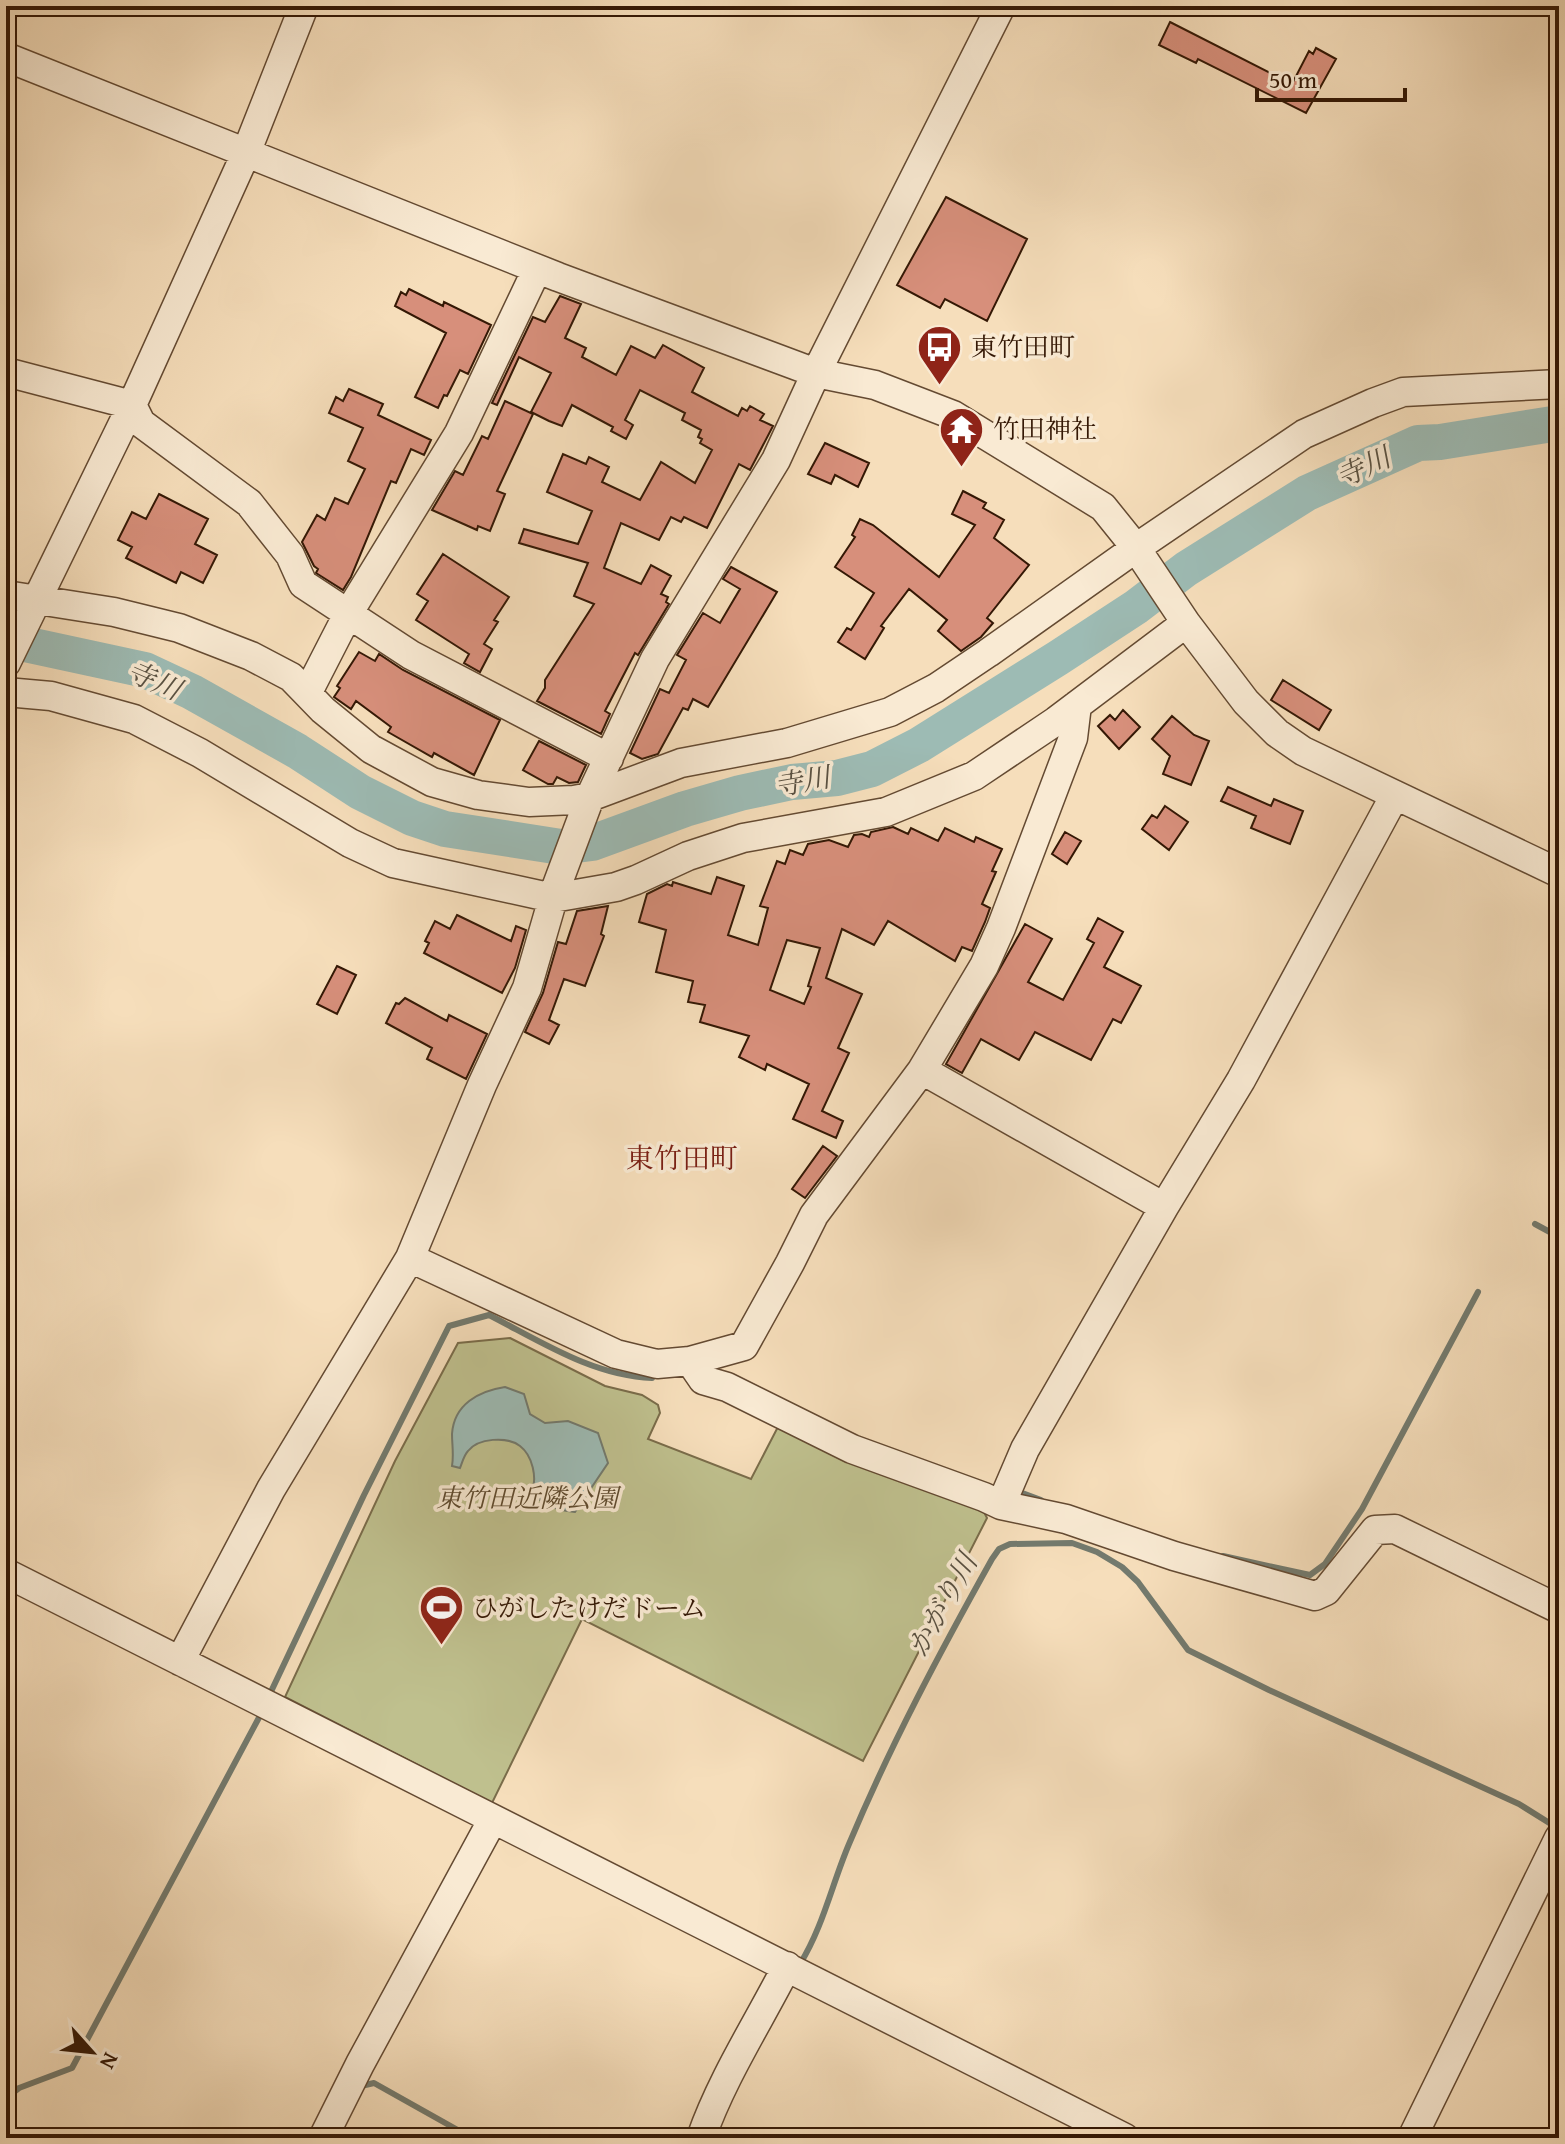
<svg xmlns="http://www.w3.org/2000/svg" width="1565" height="2144" viewBox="0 0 1565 2144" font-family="'Gentium Book Plus','Noto Serif JP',serif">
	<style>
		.green { fill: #bfc08e; stroke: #7a6c4a; stroke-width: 2 }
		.water { fill: #9dbbb4; stroke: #737a6e; stroke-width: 2 }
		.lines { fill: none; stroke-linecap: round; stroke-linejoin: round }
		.stream { stroke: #737a6e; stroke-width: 6 }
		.river { stroke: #9dbbb4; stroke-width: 36 }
		.building { fill: #d78f7b; stroke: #341805; stroke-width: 2; fill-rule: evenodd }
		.minor-casing { stroke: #644a32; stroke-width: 31 }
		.minor { stroke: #f9ead3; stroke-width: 28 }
		.labels { text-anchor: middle; stroke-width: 7; stroke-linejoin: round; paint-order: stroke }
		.poi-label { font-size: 26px; fill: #341805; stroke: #f9ead3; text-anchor: start }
		.park-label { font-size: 26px; font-style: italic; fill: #5e4a2e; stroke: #f9ead3 }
		.water-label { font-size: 28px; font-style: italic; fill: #595142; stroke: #f9ead3 }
		.neighbourhood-label { font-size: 28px; fill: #7a1f14; stroke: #f9ead3 }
	</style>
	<rect width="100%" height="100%" fill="#f6debb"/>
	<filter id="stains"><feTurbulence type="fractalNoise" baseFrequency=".0025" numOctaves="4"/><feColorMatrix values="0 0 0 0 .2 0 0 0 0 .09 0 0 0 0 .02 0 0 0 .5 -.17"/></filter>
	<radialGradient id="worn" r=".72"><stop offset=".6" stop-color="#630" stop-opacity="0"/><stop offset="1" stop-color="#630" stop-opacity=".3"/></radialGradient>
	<path class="green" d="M510,1338L605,1386L642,1395L658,1405L660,1413L648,1439L751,1479L781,1421L981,1506L987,1518L863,1761L582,1619L492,1803L285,1697L395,1461L458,1343Z"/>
	<path class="water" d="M505,1387L524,1394L530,1414L545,1423L568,1421L598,1433L608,1463L575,1512C556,1510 544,1506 532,1492C537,1478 533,1456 520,1446C507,1436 478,1438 468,1451C464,1455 462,1463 460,1468L452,1466C454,1455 452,1445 452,1434C454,1404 479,1391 505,1387Z"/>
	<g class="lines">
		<path class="stream" d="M1535,1224L1559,1237
			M1014,1490L1041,1500
			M1223,1556L1310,1575L1325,1564L1362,1509L1478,1292
			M268,1698L364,1495L449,1326L489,1315C540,1341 593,1376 652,1378
			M800,1964C823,1927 832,1884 849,1844C890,1746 940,1652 992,1559L999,1549L1010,1544L1072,1543L1097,1552L1122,1567L1138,1582L1188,1650L1269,1690L1519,1804L1559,1829
			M361,2086L374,2083L472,2138
			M6,2098L19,2088L72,2068L262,1712"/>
		<path class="river" d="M6,640L145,670L192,692L297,751L360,792L412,818L445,829L561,847L592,843L685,809L740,793L792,782L837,778L872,769L919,745L1058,658L1136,607L1186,569L1307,493L1418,443L1440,442L1559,423"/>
	</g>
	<path class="building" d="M1170,22L1292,84L1309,51L1313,54L1316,48L1336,59L1306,113L1198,59L1196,63L1159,45Z
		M946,197L1027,239L987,321L945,299L940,308L897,285Z
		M409,289L443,306L444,302L491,325L468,374L460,370L447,396L444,395L438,408L415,397L446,333L395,306L401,292L406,295Z
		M560,296L581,304L565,338L586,348L582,357L616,375L631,346L655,358L663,345L704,368L692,392L738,416L742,408L747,411L750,406L764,414L760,420L773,426L750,470L739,464L707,528L684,517L681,522L671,517L659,540L621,523L604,568L641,584L651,565L671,576L661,594L668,597L666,602L669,604L638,655L635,653L605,711L610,714L601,734L537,701L545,688V680L594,604L574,596L588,563L519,543L524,529L578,544L592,511L547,492L563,454L586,464L589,457L609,467L602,482L640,500L661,462L695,483L712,450L700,443L702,439L698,437L701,430L682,420L685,413L640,390L625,420L633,425L626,439L611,431L613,427L572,405L562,426L549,421L531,412L551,373L519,357L497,405L492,403L533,317L545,322Z
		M349,389L383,404L378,415L431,440L424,455L411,449L396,483L391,481L351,577L343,590L316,573L318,569L314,566L302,542L317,515L325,520L335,498L348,504L365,469L348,461L363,428L329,413L336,397L343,401Z
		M505,401L533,414L497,491L505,494L490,531L478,526L477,530L432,510L455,471L463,475L482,436L488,439Z
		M825,443L869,463L858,487L835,475L831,484L808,474Z
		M963,491L986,503L983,508L1004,520L994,538L1029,565L987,618L993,623L981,637L961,651L938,631L947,620L909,589L881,626L884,628L865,659L838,642L847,628L851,630L874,593L835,567L855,537L852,535L860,519L873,525L939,577L975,525L952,514Z
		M159,494L208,519L195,544L217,555L203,583L181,572L176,583L126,558L132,547L118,540L132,512L146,519Z
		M443,554L509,597L494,620L498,622L484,644L492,649L480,672L464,663L469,654L416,620L428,601L417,594Z
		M731,567L777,592L708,707L693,699L688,710L683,708L658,754L642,759L630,753L660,689L669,693L686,660L677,655L703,613L720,623L740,589L723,579Z
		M359,652L375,661L379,654L403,670L500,720L474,775L434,753L432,757L388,732L391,727L356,701L351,709L334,697L340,688L337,686Z
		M1283,680L1331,710L1319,730L1271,700Z
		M1123,710L1140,727L1119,749L1098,726L1110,715L1115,720Z
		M1172,716L1194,735L1209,741L1191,785L1163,774L1170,756L1152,739Z
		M539,741L586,765L578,782L569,783L557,777L553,784H548L523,770Z
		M1228,787L1271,806L1274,799L1303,811L1290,844L1251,828L1256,816L1221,801Z
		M1165,806L1188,822L1169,850L1142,829L1152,815L1157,818Z
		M893,827L908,834L911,828L938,841L945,828L974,842L976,837L1002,849L992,871L996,872L982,904L990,908L985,922L972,951L962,947L955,961L888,921L874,945L842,929L826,978L862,994L838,1048L849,1053L822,1111L843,1121L836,1138L793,1119L809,1084L767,1064L765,1070L739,1057L749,1036L700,1022L705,1005L688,1002L693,981L656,972L666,930L639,922L647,894L667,884L672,886L673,882L711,894L717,877L744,886L728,935L758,945L768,908L760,906L777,861L785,864L790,850L803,855L808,844L829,840L848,847L854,835L862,834L869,837L871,832ZM787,940L820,948L808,986L811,987L804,1004L770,990Z
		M1065,832L1081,841L1067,864L1052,854Z
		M608,906L601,934L604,936L585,986L564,979L549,1020L559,1025L549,1044L525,1032L543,993L558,942L566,944L577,911Z
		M457,915L511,941L516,926L526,930L515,968L502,993L424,953L429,943L425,941L435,921L450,929Z
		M1098,918L1123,932L1104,967L1141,986L1121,1023L1113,1019L1091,1060L1035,1032L1019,1060L981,1039L962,1073L946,1064L1025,924L1052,939L1028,982L1063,1000L1094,943L1087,939Z
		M337,966L356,975L337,1014L317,1004Z
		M405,998L447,1021L449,1015L487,1034L466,1079L427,1059L432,1048L386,1023L396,1003L399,1004Z
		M823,1146L837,1156L805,1198L792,1189Z"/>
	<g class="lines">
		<defs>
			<path id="minor" d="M6,57L558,277L816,373L875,385L953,415L1103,507L1136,548L1186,623L1246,702L1277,733L1303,751L1559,873
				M6,372L132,405L141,423L249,503L290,555L303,584L411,655L609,758
				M6,595L114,612L179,628L251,656L291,677L323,710L371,749L432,782L478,795L529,802L574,800L590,797L681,763L787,743L890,712L936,688L988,653L1136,548L1304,434L1373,403L1403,392L1559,384
				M6,663L132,405L246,153L304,6
				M6,692L51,696L134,719L200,753L350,843L393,863L553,898L616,887L636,880L688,856L743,838L886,812L974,776L1056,721L1186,623
				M308,692L348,614L459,433L537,269
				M922,1070L1164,1207
				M410,1258L616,1354L657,1364L690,1361L744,1346L790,1263L814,1215L922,1070L984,966L1001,928L1073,738L1077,705
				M690,1361L703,1380L727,1387L852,1449L984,1497L1001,1505L1066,1519L1174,1556L1315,1596L1326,1591L1375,1530L1395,1529L1559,1609
				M1001,1505L1025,1449L1164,1207L1241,1080L1395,795
				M6,1573L1125,2138
				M180,1661L271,1489L410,1258L482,1085L527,988L556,888L590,797L655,659L776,460L816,373L1001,6
				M323,2138L360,2064L493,1819
				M701,2138C722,2078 758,2023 787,1966
				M1412,2138L1559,1838"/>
		</defs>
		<use href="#minor" class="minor-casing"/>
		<use href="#minor" class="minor"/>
	</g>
	<defs>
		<symbol id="bus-pin" viewBox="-11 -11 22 30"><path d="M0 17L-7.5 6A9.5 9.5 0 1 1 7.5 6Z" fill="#8f2418" stroke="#f9ead3"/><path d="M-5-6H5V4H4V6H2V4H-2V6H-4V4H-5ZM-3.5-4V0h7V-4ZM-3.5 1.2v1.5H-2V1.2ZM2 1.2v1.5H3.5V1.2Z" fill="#fff"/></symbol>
		<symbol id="temple-pin" viewBox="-11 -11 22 30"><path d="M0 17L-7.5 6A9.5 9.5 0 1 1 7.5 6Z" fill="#8f2418" stroke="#f9ead3"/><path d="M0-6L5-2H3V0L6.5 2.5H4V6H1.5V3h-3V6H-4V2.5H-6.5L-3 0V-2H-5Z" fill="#fff"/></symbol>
		<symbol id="stadium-pin" viewBox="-11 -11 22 30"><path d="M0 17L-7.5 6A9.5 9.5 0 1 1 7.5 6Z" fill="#8f2418" stroke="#f9ead3"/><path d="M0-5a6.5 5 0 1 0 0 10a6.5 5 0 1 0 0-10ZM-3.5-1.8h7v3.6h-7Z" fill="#fff"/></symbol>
	</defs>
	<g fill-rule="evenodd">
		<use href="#bus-pin" x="914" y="322" width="51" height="69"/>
		<use href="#temple-pin" x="936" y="404" width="51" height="69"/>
		<use href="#stadium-pin" x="416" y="1582" width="51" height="69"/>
	</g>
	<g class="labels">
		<g class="poi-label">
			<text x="971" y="356">東竹田町</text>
			<text x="993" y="438">竹田神社</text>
			<text x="472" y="1617">ひがしたけだドーム</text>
		</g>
		<g class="park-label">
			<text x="527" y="1507">東竹田近隣公園</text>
		</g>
		<g class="water-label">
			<text transform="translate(1363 467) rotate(-25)" y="10">寺川</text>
			<text transform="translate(154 680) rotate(23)" y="10">寺川</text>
			<text transform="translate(802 781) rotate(-10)" y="10">寺川</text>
			<text transform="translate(942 1605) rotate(-61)" y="10">かがり川</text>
		</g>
		<g class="neighbourhood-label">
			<text x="682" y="1168">東竹田町</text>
		</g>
	</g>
	<rect width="1565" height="2144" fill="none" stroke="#f6debb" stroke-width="32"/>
	<rect x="8" y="8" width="1549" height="2128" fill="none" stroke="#341805" stroke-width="4"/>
	<rect x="16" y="16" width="1533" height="2112" fill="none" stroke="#341805" stroke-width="2"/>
	<g transform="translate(92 2052) rotate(117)" stroke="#f9ead3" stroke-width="6" paint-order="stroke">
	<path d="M0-6L14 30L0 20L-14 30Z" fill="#341805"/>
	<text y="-12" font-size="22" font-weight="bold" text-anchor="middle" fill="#341805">N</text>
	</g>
	<path d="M1257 88v12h148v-12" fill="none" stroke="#341805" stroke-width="4"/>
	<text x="1269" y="88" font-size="24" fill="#341805" stroke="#f9ead3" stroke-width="6" paint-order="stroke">50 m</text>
	<rect width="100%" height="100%" filter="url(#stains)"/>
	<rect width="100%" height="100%" fill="url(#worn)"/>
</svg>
